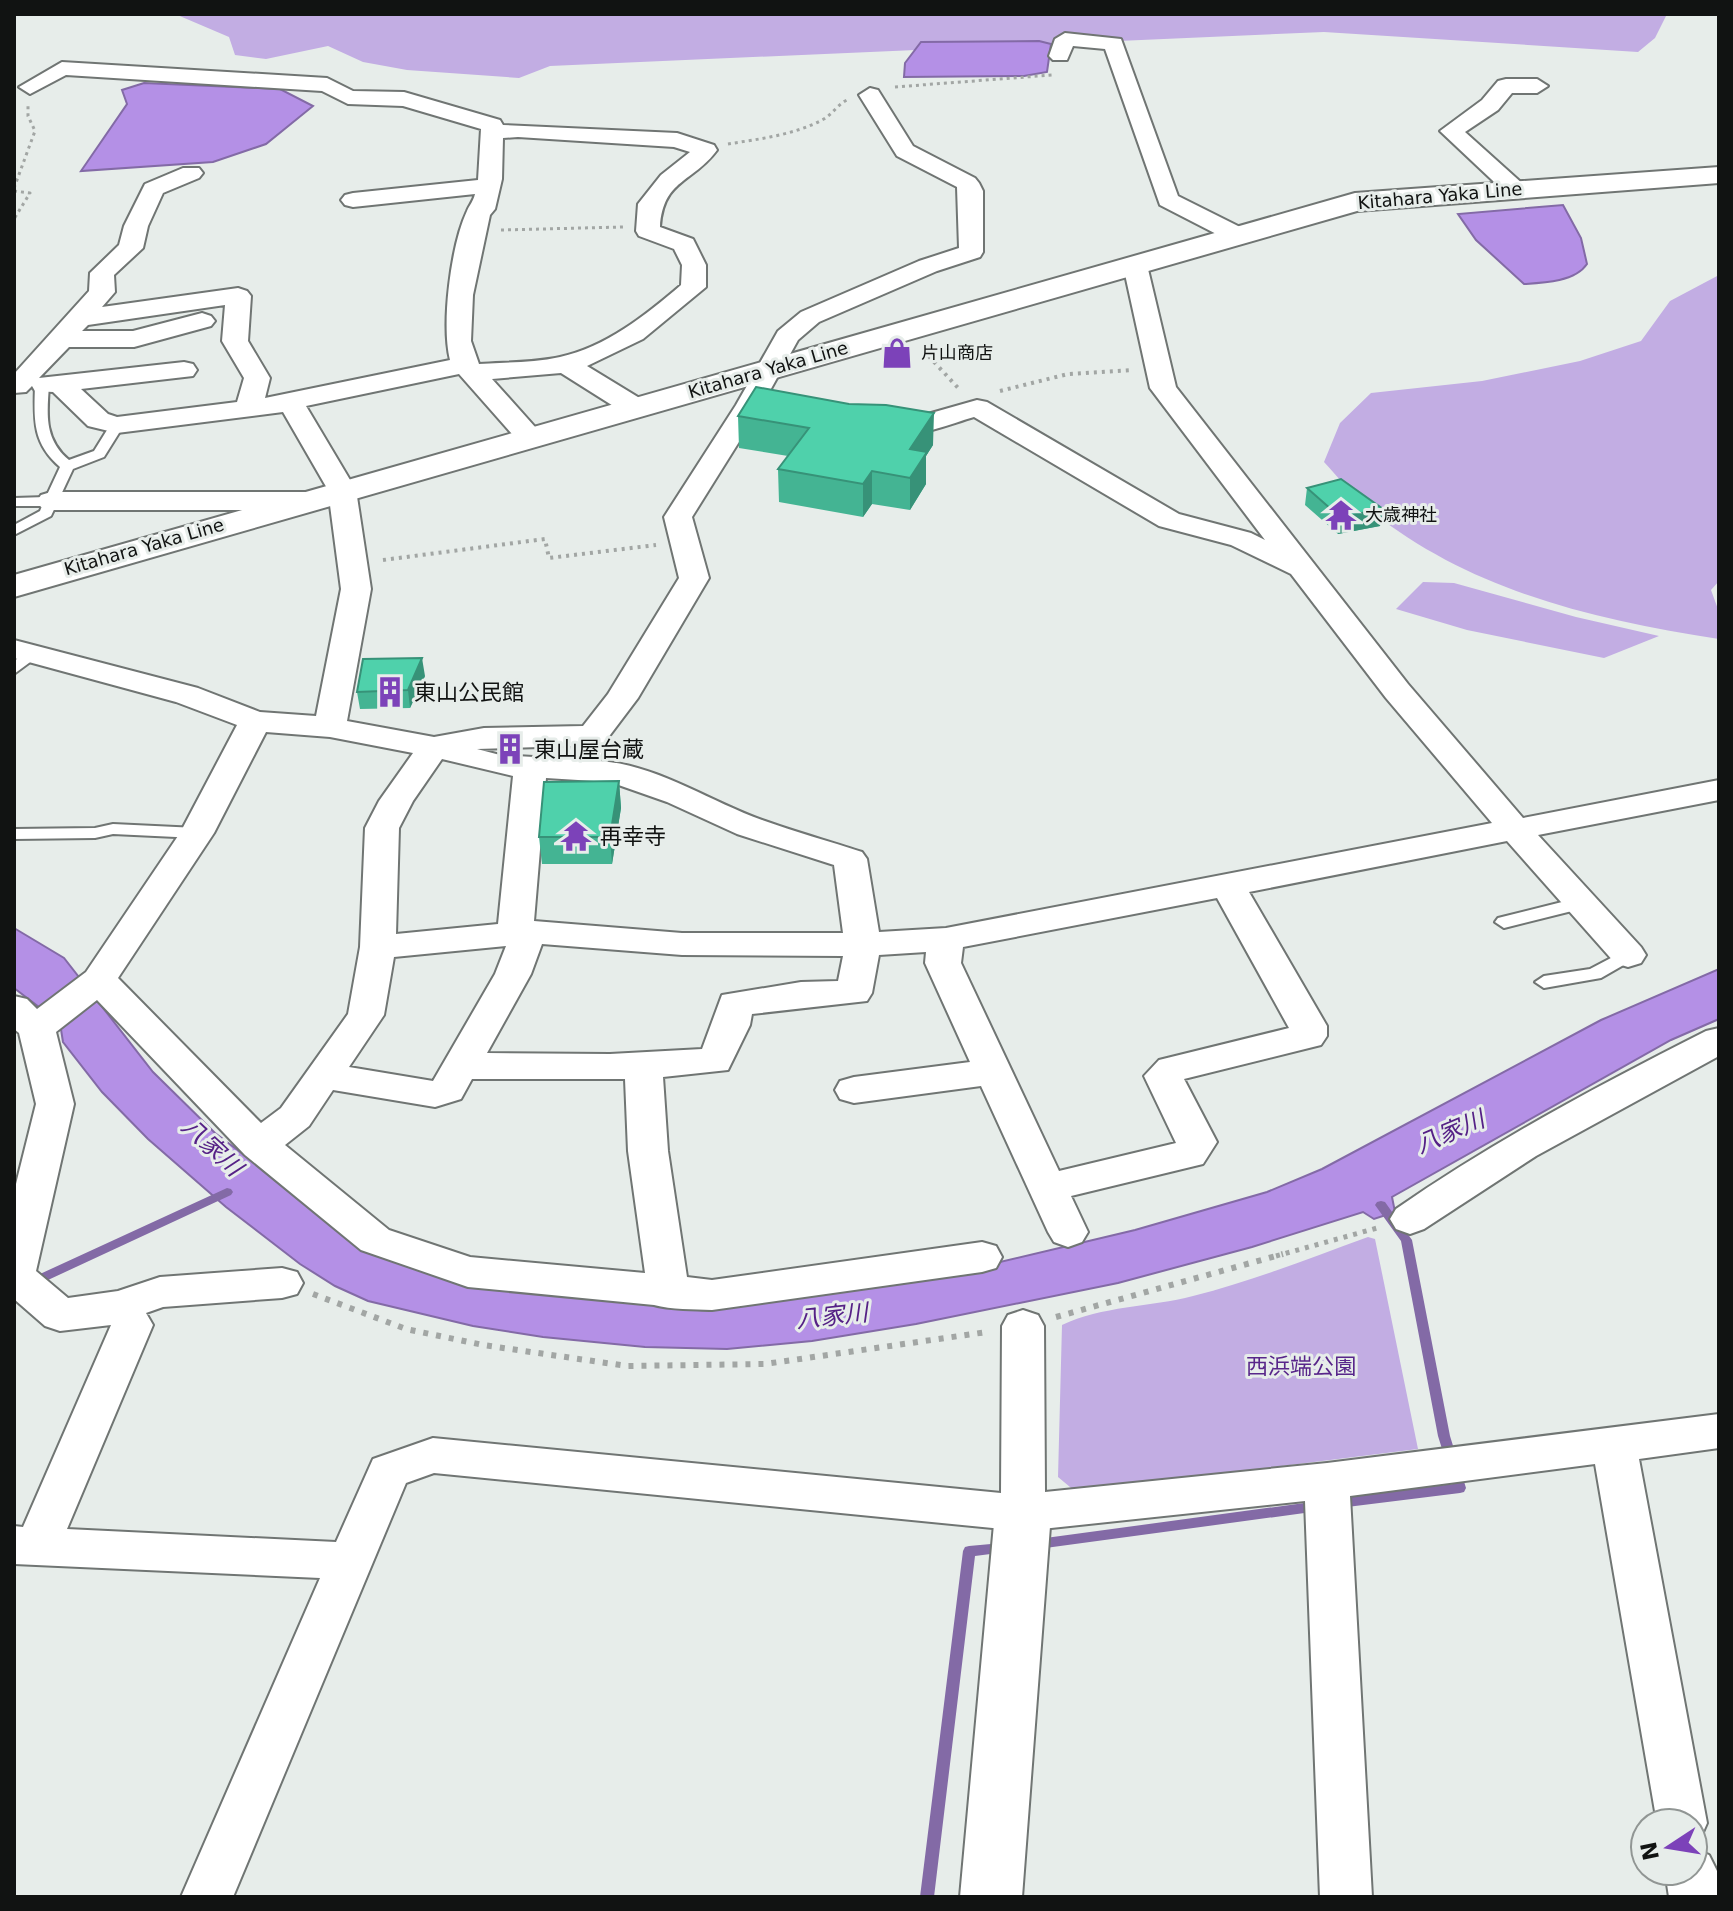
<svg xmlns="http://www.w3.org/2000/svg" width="1733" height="1911" viewBox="0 0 1733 1911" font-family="'DejaVu Sans','Noto Sans JP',sans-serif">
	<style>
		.green { fill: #c2ade3 }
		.water { fill: #b490e6; stroke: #836aa6; stroke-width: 2 }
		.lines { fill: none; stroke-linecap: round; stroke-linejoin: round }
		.stream { fill: #836aa6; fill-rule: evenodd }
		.lane-casing { stroke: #707573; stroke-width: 4 }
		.street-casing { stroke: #707573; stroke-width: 4 }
		.secondary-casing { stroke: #707573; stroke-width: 4 }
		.path-far3 { stroke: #a2a6a4; stroke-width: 3; stroke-dasharray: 3 4; stroke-linecap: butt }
		.path-far2 { stroke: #a2a6a4; stroke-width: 4; stroke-dasharray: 3 5; stroke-linecap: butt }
		.path-far1 { stroke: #a2a6a4; stroke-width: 5; stroke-dasharray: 4 6; stroke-linecap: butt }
		.path { stroke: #a2a6a4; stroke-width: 6; stroke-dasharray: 5 8; stroke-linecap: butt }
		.lane { fill: #fff; fill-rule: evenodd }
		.street { fill: #fff; fill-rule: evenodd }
		.secondary { fill: #fff; fill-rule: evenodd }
		.wall { fill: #44b493 }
		.shaded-wall { fill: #379278 }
		.building { fill: #4fd1ab; stroke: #379278; stroke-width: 2 }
		.labels { text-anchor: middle; stroke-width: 6; stroke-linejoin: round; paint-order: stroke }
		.far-street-label { font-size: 18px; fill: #111312; stroke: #e7edea }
		.far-poi-label { font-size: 18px; fill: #111312; stroke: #e7edea; text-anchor: start }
		.poi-label { font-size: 22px; fill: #111312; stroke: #e7edea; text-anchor: start }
		.park-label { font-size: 22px; fill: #58268a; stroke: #e7edea }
		.water-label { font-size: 24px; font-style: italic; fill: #552186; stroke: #e7edea }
	</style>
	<rect width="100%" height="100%" fill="#e7edea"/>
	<path class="green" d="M175,14H1667L1655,38L1638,52L1324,32L550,66L519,78L407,70L363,62L328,46L266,59L235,55L229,37Z
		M1719,275V581L1711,590L1719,612V639C1595,620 1471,591 1371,511C1354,497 1339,478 1324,462L1340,423L1371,393L1482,381L1580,361L1641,341L1670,301Z
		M1423,582L1454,583L1576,617L1659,636L1604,658L1467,630L1396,609Z
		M1368,1237L1375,1239L1418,1449L1076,1492L1058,1477L1062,1325C1101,1306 1151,1307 1193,1296C1253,1281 1310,1258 1368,1237Z"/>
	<path class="water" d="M1039,41L1051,44L1047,72L1024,76L904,77L905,63L921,42Z
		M144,83L280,89L313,106L266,144L213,162L81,171L127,104L122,90Z
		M1563,205L1581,238L1587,264C1575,282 1543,283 1524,284L1476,240L1458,214Z
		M14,928L64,958L153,1072L215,1133L315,1208L537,1290L966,1270L1135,1230L1267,1192L1322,1169L1601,1020L1719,969V1019L1671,1040L1392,1197L1395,1212L1374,1219L1363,1212L1252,1247L1118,1283L916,1324L812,1341L727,1349L645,1347L543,1337L473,1326L368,1301L335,1286L300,1264L226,1207L148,1139L102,1092L63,1042L60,1023L14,988Z"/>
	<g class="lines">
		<path class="stream" d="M227,1188L231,1189L233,1192L231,1195L48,1280H40L38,1277L40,1274Z
			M1381,1201L1385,1202L1412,1240L1450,1436L1466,1488L1464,1492L1460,1493L1339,1508L1335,1507L1333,1503L1335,1499L1339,1498L1453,1484L1438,1436L1401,1241L1375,1205L1377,1202Z
			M1319,1501L1323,1502L1325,1506L1323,1510L1319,1511L1038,1549L1034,1548L1032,1544L1034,1540L1038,1539Z
			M1002,1543L1006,1544L1008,1548L1006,1552L975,1556L934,1897H920L963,1551L965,1547L969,1546Z"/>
		<defs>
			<path id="lane" d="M42,381L49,385C47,415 44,439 69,460L94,451L112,422H122L124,425L104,457L73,469L51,516L14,535V525L40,511L42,506H14V498L46,497L60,467C32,443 34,419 35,385Z
				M32,649L37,651L40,654L37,657L14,674V661Z
				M113,824L197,828L205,833L197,838L113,834L95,838L14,839V829L95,828Z
				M1582,897L1591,903L1588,907L1504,928L1495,922L1498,918Z
				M1628,949L1637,955L1634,959L1601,978L1544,988L1535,982L1544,976L1590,969Z"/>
			<path id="street" d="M1065,33L1121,39L1178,196L1246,230L1249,235L1246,240H1228L1160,205L1105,49L1073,46L1067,60H1053L1049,56L1055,39Z
				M62,62L327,78L353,91L404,92L500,120L503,125L677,133L714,145L717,150C693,183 663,179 660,227L693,239L706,265V287L643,339L587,366L646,402L649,408L646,414H626L561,373L492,379L544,437L540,443L530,445L520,443L459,374L306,406L356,490L371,589L347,721L434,737L484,728L583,726L608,694L679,578L664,517L736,405L778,331L801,312L919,261L959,248L957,187L897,156L859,95L870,88L878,90L913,146L975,178L979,183L983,191V252L980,257L937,271L819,322L798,340L762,405L692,517L709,578L638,698L604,743L600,761C657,765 709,801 762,820C795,832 829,841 862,852L867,859L879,932L946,928L1492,823L1386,698L1291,574L1231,545L1159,526L974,417C943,426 911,441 878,433L874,427L878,421L910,419L977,400L987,402L1179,514L1251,533L1265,540L1150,388L1123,265L1126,260H1144L1147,265L1176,387L1408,684L1523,818L1719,780V800L1538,835L1641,947L1646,955L1641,963L1628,967L1615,963L1507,841L1249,892L1327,1026V1036L1321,1045L1184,1079L1217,1142L1203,1164L1071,1196L1088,1232L1082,1242L1068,1247L1054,1242L1048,1232L981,1086L854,1103L840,1099L835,1090L840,1081L854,1077L970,1062L925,963L926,952L879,955L872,993L867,1001L752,1014L750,1025L728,1070L663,1077L668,1151L687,1277L712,1280L982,1242L996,1246L1002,1257L996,1268L982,1272L712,1310C693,1309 672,1310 654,1305L468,1287L361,1250L245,1155L97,1000L56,1032L74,1104L36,1271L68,1298L118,1291L160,1277L282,1268L297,1272L303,1283L297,1294L282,1298L163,1307L146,1313L153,1325L67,1529L336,1542L373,1459L433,1438L1001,1493L1002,1326L1008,1315L1023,1310L1038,1315L1044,1326L1045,1492L1327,1463L1719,1414V1448L1639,1459L1707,1823L1700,1839L1693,1841V1823H1657L1595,1464L1350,1496L1372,1897H1320L1305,1501L1023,1531L434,1473L406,1483L233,1897H181L320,1578L14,1564V1526L23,1527L111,1325L60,1331L45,1326L14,1299V1192L36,1104L19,1033L14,1029V996L27,999L37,1009L86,972L180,833L237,725L176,702L14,658V640L198,688L260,712L316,716L341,589L328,490L283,412L117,433L88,426L53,392L35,391L32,386L26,392L14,393V374L89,291L90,273L119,245L124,226L145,184L183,168H199L203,173L199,178L163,193L148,226L143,248L114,275L115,292L102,307L238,288L247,291L251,296L248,341L270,378L265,398L450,360C441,324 451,245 467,211C470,204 473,202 475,194L353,207L345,205L341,200L345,195L353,193L478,180L481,129L403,106L348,104L322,91L66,75L30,94L19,87ZM518,137L674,147L690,152L661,175L638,204L636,231L639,236L674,249L682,265L681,285C646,315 606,347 560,357C533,363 506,362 479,364L471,341L473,295L490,215L495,209L502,179L503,138ZM225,305L222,341L244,378L237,402L117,417L108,414L81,389L193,376L197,370L193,364L184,362L39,378L69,347H134L211,326L215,321L211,316L202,313L133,331H82L88,325ZM266,732L330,737L413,753L379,801L365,828L360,947L348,1014L281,1108L261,1123L118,978L214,833ZM571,746L568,759L500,755L477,749ZM442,759L513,776L498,924L396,934L399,828L413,801ZM546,778L610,782L667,802L737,834L834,865L843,933H682L534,921ZM1217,898L1289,1028L1159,1060L1144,1076L1176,1143L1059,1171L961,963L963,947ZM542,944L682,955L843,956L838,981L801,982L722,995L702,1049L610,1054L487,1053L531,974ZM506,946L495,974L433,1081L349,1067L384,1015L394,957ZM472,1079H625L628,1151L645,1273L470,1257L389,1230L285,1145L309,1126L333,1090L435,1107L461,1099Z
				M1506,79H1537L1548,86L1537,93H1512L1498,110L1465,132L1524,185L1528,190L1524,195H1508L1440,131L1482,100L1498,81Z
				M51,492H305L315,495L319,501L315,507L305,510H51L41,507L37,501L41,495Z
				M1719,1028V1056L1536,1156L1424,1229L1410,1234L1396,1229L1390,1219L1396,1209C1494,1141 1599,1085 1706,1031Z
				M1693,1848L1709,1855L1717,1871L1719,1897H1669L1665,1871H1693Z"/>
			<path id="secondary" d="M1719,167V183L1357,211L14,597V575L1355,193Z
				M1023,1491L1043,1497L1051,1513L1022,1897H960L995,1513L1003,1497Z"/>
		</defs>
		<use href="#lane" class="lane-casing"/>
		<use href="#street" class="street-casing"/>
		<use href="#secondary" class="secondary-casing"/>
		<path class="path-far3" d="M895,87L1052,75
			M728,144C759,139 794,135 822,120C832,115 837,105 847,100
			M14,188L35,131L28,116V106
			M14,191L30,193L14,219
			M501,230L623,227"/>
		<path class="path-far2" d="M923,350L960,390
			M1000,391L1068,374L1132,370
			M383,560L545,539L549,558L656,545"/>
		<path class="path-far1" d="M1276,1256L1377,1228"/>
		<path class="path" d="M313,1294L406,1329L483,1345L627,1366L765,1364L987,1332
			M1056,1317L1283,1254"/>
		<use href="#lane" class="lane"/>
		<use href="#street" class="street"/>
		<use href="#secondary" class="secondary"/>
	</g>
	<path class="wall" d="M738,416L933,445L926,456V484L910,510L872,504L863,517L779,502L778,469L788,456L739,448Z
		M1307,488L1383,509L1380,526L1338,534L1305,505Z
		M425,676L410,708L360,709L357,692Z
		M619,781L621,808L612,864H542L539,837Z"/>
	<path class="shaded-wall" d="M934,413L933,445L926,456V484L910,510V449Z
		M872,471V504L863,517V484Z
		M1383,509L1380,526L1338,534L1340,517Z
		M422,658L425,676L410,708L408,690Z
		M619,781L621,808L612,864L610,837Z"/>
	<path class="building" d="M756,387L849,404L886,405L934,413L910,449L927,452L910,478L872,471L863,484L778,469L809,428L738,416Z
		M1341,479L1383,509L1340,517L1307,488Z
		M422,658L408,690L357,692L363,659Z
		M619,781L610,837H539L544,782Z"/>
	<defs>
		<symbol id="shop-bare" viewBox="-9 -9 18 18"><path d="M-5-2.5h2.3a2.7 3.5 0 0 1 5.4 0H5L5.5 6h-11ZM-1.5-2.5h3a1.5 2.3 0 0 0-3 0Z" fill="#7c42b9" stroke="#e7edea" stroke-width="2.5" paint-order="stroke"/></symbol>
		<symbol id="temple-bare" viewBox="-9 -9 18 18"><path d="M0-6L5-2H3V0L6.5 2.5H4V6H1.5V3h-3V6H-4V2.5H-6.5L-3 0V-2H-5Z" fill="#7c42b9" stroke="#e7edea" stroke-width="2.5" paint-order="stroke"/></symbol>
		<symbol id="building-bare" viewBox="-9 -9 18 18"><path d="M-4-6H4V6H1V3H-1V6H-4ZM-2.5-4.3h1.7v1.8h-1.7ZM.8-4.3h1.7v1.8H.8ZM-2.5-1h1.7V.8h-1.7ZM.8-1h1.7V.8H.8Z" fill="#7c42b9" stroke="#e7edea" stroke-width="2.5" paint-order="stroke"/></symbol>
	</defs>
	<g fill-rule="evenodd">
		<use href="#shop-bare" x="875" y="331" width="44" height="44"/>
		<use href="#temple-bare" x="1319" y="493" width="44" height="44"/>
		<use href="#building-bare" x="368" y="670" width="44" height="44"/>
		<use href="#building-bare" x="488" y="727" width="44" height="44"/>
		<use href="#temple-bare" x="554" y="814" width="44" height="44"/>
	</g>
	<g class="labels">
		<g class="far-street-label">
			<text transform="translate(1440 196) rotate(-5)" y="6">Kitahara Yaka Line</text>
			<text transform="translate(768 370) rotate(-16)" y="6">Kitahara Yaka Line</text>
			<text transform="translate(144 547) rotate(-16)" y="6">Kitahara Yaka Line</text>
		</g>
		<g class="far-poi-label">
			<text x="921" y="359">片山商店</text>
			<text x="1365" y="521">大歳神社</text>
		</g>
		<g class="poi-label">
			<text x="414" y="700">東山公民館</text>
			<text x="534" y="757">東山屋台蔵</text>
			<text x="600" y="844">再幸寺</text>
		</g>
		<g class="park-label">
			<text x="1301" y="1374">西浜端公園</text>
		</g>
		<g class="water-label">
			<text transform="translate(1450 1132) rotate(-23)" y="8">八家川</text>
			<text transform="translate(212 1147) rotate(43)" y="8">八家川</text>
			<text transform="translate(832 1316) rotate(-6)" y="8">八家川</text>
		</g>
	</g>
	<rect width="1733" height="1911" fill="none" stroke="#111312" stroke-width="32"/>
	<g transform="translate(1669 1847) rotate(258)"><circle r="38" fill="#e7edea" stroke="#919694" stroke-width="2"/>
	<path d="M0-6L14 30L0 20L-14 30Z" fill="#7c42b9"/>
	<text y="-12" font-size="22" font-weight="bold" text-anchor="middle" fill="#111312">N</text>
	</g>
</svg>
